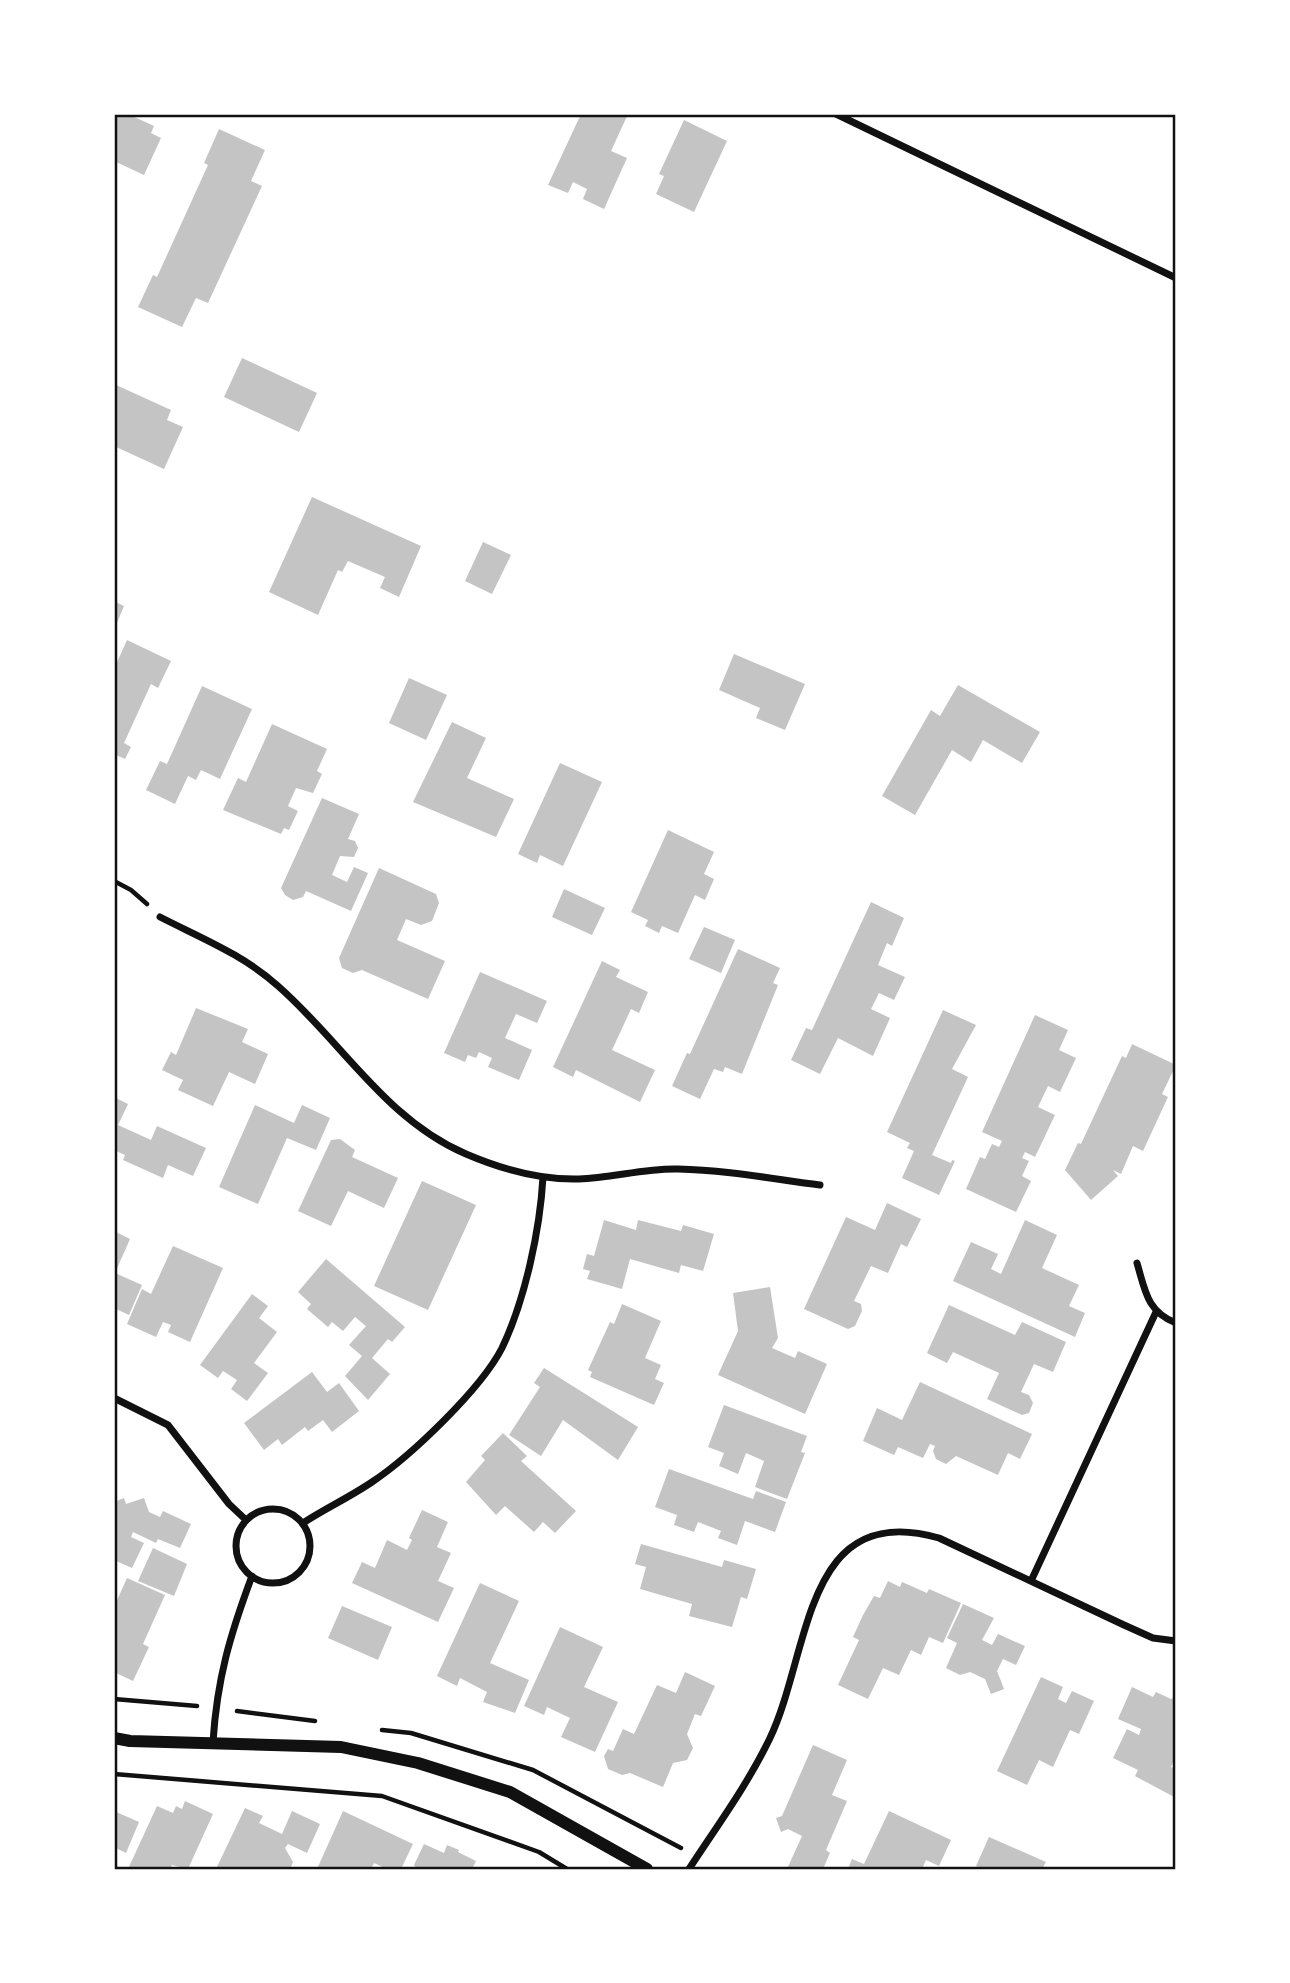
<svg xmlns="http://www.w3.org/2000/svg" width="1290" height="1983" viewBox="0 0 1290 1983" font-family="Lora,serif">
	<style>
		.building { fill: #c4c4c4 }
		.lines { fill: none; stroke-linecap: round; stroke-linejoin: round }
		.path { stroke: #111; stroke-width: 4.5 }
		.minor { stroke: #111; stroke-width: 7 }
		.tertiary { stroke: #111; stroke-width: 12 }
		.neatline { fill: none; stroke: #111; stroke-width: 2.5 }
	</style>
	<rect width="100%" height="100%" fill="#fff"/>
	<path class="building" d="M114,114H128L154,126L151,133L161,138L144,175L114,161Z
		M581,114H628L611,151L627,158L604,209L583,199L587,189L573,182L568,193L548,185Z
		M684,120L727,141L694,212L656,194L664,176L659,174Z
		M219,129L265,150L251,181L262,186L208,303L196,298L182,327L138,307L153,275L157,277L208,165L204,163Z
		M242,358L317,393L299,432L224,397Z
		M114,384L171,410L167,420L183,427L164,469L114,446Z
		M312,497L421,546L399,597L380,588L385,577L348,561L342,572L338,570L318,615L269,592Z
		M483,542L511,555L492,594L465,581Z
		M114,601L124,606L114,630Z
		M127,640L171,661L158,688L151,684L124,743L131,747L125,759L114,754V669Z
		M734,654L805,684L785,730L756,718L760,708L719,690Z
		M409,678L447,695L426,740L389,723Z
		M958,685L1040,732L1022,763L983,740L971,762L952,750L915,815L882,796L931,710L940,716Z
		M202,686L252,709L220,779L201,770L196,780L188,776L175,804L146,790L160,761L167,764Z
		M452,722L486,738L467,778L514,799L496,837L413,802Z
		M272,724L327,749L317,771L322,774L313,793L296,788L288,806L298,811L289,830L284,828L281,834L223,810L238,778L246,782Z
		M560,763L602,782L563,866L540,855L537,863L518,854Z
		M322,798L359,814L348,839L355,841L358,848L354,857L340,856L332,875L347,882L354,867L368,873L351,911L306,891L303,897L293,900L285,895L281,888Z
		M668,830L714,852L704,874L714,879L705,900L695,895L678,933L662,926L659,933L645,926L648,920L631,912Z
		M379,868L436,894L439,903L432,921L421,925L406,919L397,940L445,961L428,999L362,970L353,973L342,968L339,958Z
		M564,889L605,908L592,935L552,917Z
		M871,902L904,918L892,946L887,943L878,965L905,977L894,1000L879,993L871,1009L890,1018L873,1056L838,1038L820,1074L791,1060L806,1028L812,1030Z
		M704,927L735,940L721,973L689,959Z
		M738,949L780,968L773,983L778,985L742,1074L725,1067L723,1072L714,1069L700,1099L672,1086L687,1053L690,1054Z
		M602,961L620,970L616,977L648,992L639,1013L631,1009L612,1050L655,1070L640,1102L576,1070L573,1077L553,1067Z
		M480,972L547,1001L537,1023L516,1014L505,1038L532,1050L519,1080L488,1067L492,1058L479,1052L476,1058L468,1055L465,1062L444,1053Z
		M196,1008L248,1029L242,1042L268,1054L255,1084L229,1072L213,1106L178,1090L183,1080L162,1070L171,1052L176,1055Z
		M943,1010L976,1025L952,1069L968,1077L932,1155L951,1163L952,1160L955,1161L939,1195L902,1178L914,1151L907,1148L910,1143L887,1132Z
		M1035,1015L1068,1030L1059,1050L1076,1058L1060,1092L1048,1086L1038,1107L1055,1115L1035,1157L1025,1152L1022,1158L1029,1161L1022,1176L1031,1181L1016,1212L966,1189L980,1157L985,1159L992,1144L999,1147L1002,1141L982,1132Z
		M1132,1044L1176,1065L1162,1094L1168,1097L1143,1151L1133,1146L1121,1174L1113,1170L1118,1176L1091,1200L1065,1170L1078,1143L1081,1144L1122,1056L1126,1058Z
		M114,1097L128,1104L118,1125L151,1140L157,1126L206,1148L193,1176L168,1165L163,1178L123,1160L125,1155L114,1150Z
		M255,1105L294,1123L302,1105L330,1118L316,1150L287,1138L258,1204L219,1187Z
		M340,1139L355,1150L352,1157L398,1178L384,1208L348,1191L331,1226L298,1211L331,1140Z
		M422,1181L476,1205L428,1310L374,1286Z
		M887,1203L921,1219L907,1247L901,1244L888,1273L871,1266L854,1301L861,1304L862,1311L855,1326L848,1329L804,1309L846,1217L875,1230Z
		M604,1220L636,1230L638,1220L681,1231L683,1225L714,1234L703,1271L681,1265L679,1273L630,1259L622,1289L587,1279L590,1271L583,1269L587,1254L594,1256Z
		M1025,1220L1057,1235L1042,1268L1079,1285L1069,1306L1085,1313L1075,1337L953,1281L971,1242L998,1254L991,1269L1001,1274Z
		M114,1231L130,1239L115,1273L142,1285L129,1315L114,1308Z
		M173,1246L223,1268L190,1342L168,1332L171,1325L163,1322L156,1337L127,1324L142,1289L151,1294Z
		M326,1259L405,1327L392,1342L388,1339L372,1358L390,1374L368,1400L345,1376L362,1356L349,1345L366,1326L355,1317L343,1331L332,1322L328,1327L307,1309L311,1304L298,1292Z
		M770,1287L778,1338L772,1348L795,1358L798,1351L827,1364L805,1414L718,1375L738,1331L733,1293Z
		M252,1294L268,1306L259,1318L277,1332L254,1363L268,1373L247,1401L231,1389L237,1380L223,1371L218,1378L200,1365Z
		M622,1304L661,1321L645,1358L661,1365L655,1379L664,1383L654,1405L590,1377L592,1372L588,1370L610,1322L614,1324Z
		M949,1305L1015,1335L1022,1322L1066,1342L1053,1372L1034,1364L1021,1392L1029,1395L1033,1403L1029,1413L1022,1415L987,1399L999,1373L953,1352L947,1363L927,1353Z
		M544,1368L638,1427L618,1460L563,1420L541,1456L509,1435L540,1387L534,1383Z
		M312,1372L327,1392L339,1383L359,1411L332,1432L323,1420L308,1431L305,1427L282,1445L278,1439L264,1450L244,1423Z
		M920,1382L1032,1434L1020,1459L1008,1453L998,1475L956,1456L946,1464L936,1459L933,1451L935,1446L930,1444L923,1458L898,1447L894,1455L863,1441L877,1408L902,1420Z
		M724,1405L807,1436L801,1452L805,1453L787,1499L755,1487L764,1461L746,1453L738,1474L719,1466L724,1453L708,1447Z
		M503,1433L527,1456L521,1461L576,1511L555,1533L543,1522L534,1532L505,1506L496,1515L466,1482L485,1460L481,1456Z
		M669,1469L753,1499L756,1491L786,1502L775,1532L745,1521L737,1545L718,1538L721,1531L698,1522L694,1532L674,1525L677,1515L655,1507Z
		M124,1498L126,1504L144,1498L149,1512L160,1517L163,1511L191,1524L180,1548L158,1539L156,1543L133,1532L131,1537L144,1543L132,1568L114,1560V1502Z
		M422,1510L448,1522L437,1547L451,1553L438,1581L454,1588L438,1622L352,1583L362,1562L375,1568L387,1540L407,1550L412,1540L409,1538Z
		M641,1544L722,1567L724,1560L756,1569L747,1599L741,1597L732,1627L689,1616L692,1604L640,1589L646,1567L635,1564Z
		M153,1548L187,1564L174,1596L138,1581Z
		M127,1578L165,1595L143,1644L149,1647L133,1681L114,1672V1607Z
		M888,1581L900,1587L902,1582L927,1593L929,1589L961,1603L943,1643L929,1637L921,1655L911,1650L899,1675L883,1668L868,1699L838,1685L859,1640L853,1637L863,1615L874,1596L880,1598Z
		M480,1583L519,1601L490,1663L529,1680L515,1713L483,1702L487,1692L460,1678L457,1686L437,1676Z
		M963,1604L994,1618L982,1640L992,1645L998,1634L1025,1646L1016,1665L1003,1659L997,1671L1004,1689L991,1694L985,1679L970,1672L960,1675L946,1668L957,1643L947,1638Z
		M342,1606L392,1627L378,1660L328,1638Z
		M560,1627L603,1647L584,1687L618,1702L595,1752L561,1737L570,1718L547,1707L544,1715L524,1706Z
		M685,1672L715,1686L701,1716L695,1714L687,1734L693,1748L687,1760L673,1763L663,1787L630,1773L622,1775L608,1769L604,1756L608,1749L613,1751L623,1729L634,1734L657,1685L676,1693Z
		M1041,1677L1063,1687L1058,1699L1066,1703L1072,1691L1094,1701L1079,1734L1070,1730L1053,1767L1039,1760L1027,1785L997,1771Z
		M1132,1687L1153,1697L1156,1692L1171,1699L1176,1697V1756L1171,1767L1176,1769V1798L1135,1776L1138,1770L1113,1758L1127,1729L1139,1735L1141,1729L1118,1719Z
		M813,1745L847,1760L832,1795L847,1801L826,1850L830,1853L823,1869H787L802,1836L788,1829L781,1832L776,1818L782,1816Z
		M185,1801L213,1814L188,1869L172,1865L170,1869H128L157,1806L173,1813L176,1806L182,1809Z
		M245,1808L263,1816L259,1823L282,1834L292,1811L320,1824L307,1853L288,1844L285,1848L293,1862L290,1869H216Z
		M114,1811L139,1822L126,1853L114,1847Z
		M343,1811L413,1844L401,1869H387L374,1863L371,1869H317Z
		M889,1811L951,1840L939,1866L926,1860L922,1869H848L852,1859L864,1864Z
		M989,1837L1046,1862L1042,1869H983L976,1866Z
		M424,1844L444,1853L447,1845L459,1850L458,1852L476,1861L473,1867L479,1869H417L414,1865Z"/>
	<g class="lines">
		<path class="path" d="M114,881L131,890L147,904
			M114,1699L197,1706
			M237,1711L315,1721
			M382,1730L411,1733L533,1770L681,1848
			M114,1774L382,1796L539,1852L567,1869"/>
		<path class="minor" d="M836,114L1176,278
			M160,917C201,938 244,955 278,986C342,1042 385,1119 466,1154C501,1169 540,1180 579,1179C612,1178 645,1168 678,1169C726,1170 773,1179 820,1185
			M1137,1263C1145,1290 1147,1312 1176,1323
			M114,1398L168,1425L229,1504L246,1520
			M236 1546a37 37 0 1 1 74 0a37 37 0 1 1-74 0Z
			M303,1523C326,1508 350,1497 372,1482C411,1456 481,1389 502,1348C525,1300 540,1230 543,1177
			M1031,1581L1156,1312
			M213,1742C217,1679 230,1635 252,1576
			M689,1869C717,1826 748,1784 770,1738C811,1652 803,1499 939,1538L1124,1625L1153,1638L1176,1641"/>
		<path class="tertiary" d="M114,1738L130,1741L341,1747L418,1763L510,1792L647,1869"/>
	</g>
	<rect width="1290" height="1983" fill="none" stroke="#ffffff" stroke-width="231"/>
	<rect x="116" y="116" width="1058" height="1752" class="neatline"/>
</svg>
